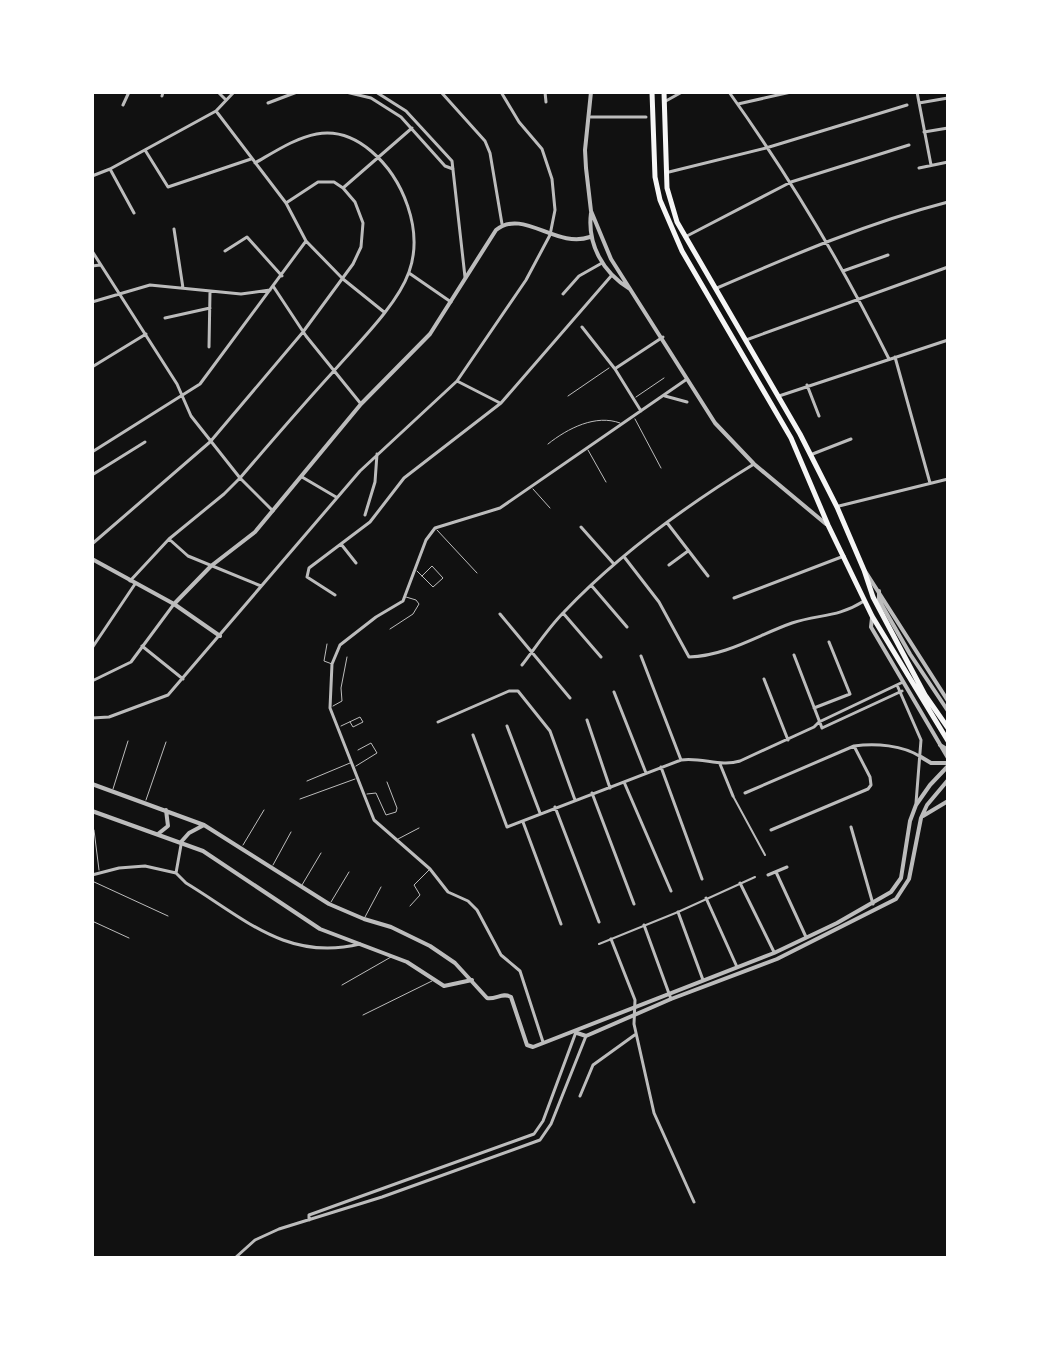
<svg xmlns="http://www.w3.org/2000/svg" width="1040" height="1350" viewBox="0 0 1040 1350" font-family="Spectral,serif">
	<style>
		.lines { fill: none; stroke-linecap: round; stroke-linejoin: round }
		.service { stroke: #bcbcbc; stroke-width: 1 }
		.pedestrian { stroke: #bcbcbc; stroke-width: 2 }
		.minor { stroke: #bcbcbc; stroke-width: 3 }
		.tertiary { stroke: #bcbcbc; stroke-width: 4 }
		.primary { stroke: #f5f5f5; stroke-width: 5 }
	</style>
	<rect width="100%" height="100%" fill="#111"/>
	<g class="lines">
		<path class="service" d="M568,396L609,368
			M636,397L664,378
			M635,419L661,468
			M548,444C568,428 596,414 620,423
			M588,450L606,482
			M533,489L550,508
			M437,530L477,573
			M417,571L433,587L443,578L432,566L422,576
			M390,629L413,614L419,604L416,600L406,597
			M327,644L324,661L332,664
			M333,706L342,701L341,688L347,657
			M341,726L360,717L363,722L353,727L350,722
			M356,766L377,753L371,743L358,750
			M307,781L350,763
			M113,789L128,741
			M367,794L376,793L386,815L396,812L397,808L387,782
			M300,799L355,779
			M146,800L166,742
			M94,830L99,870
			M398,839L419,828
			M243,845L264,810
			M273,865L291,832
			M92,881L168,916
			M302,885L321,853
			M331,902L349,872
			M410,906L420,895L414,885L430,869
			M365,917L381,887
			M92,921L129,938
			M342,985L391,957
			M363,1015L432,981"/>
		<path class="pedestrian" d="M733,796L765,855
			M599,944L678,912L755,877"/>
		<path class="minor" d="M218,92L226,100
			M346,92L371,98L401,117L445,166L453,169
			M376,92L406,111L452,161L465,277
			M441,92L485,141L490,153L502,224
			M545,92L546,102
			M729,92C789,176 843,266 889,359
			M917,92L931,165
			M162,96L163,92
			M664,102L682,92
			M268,103L297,92
			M919,103L948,98
			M738,104L791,92
			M123,105L129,92
			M216,111L286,203L306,241L343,279L384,312
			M591,117H646
			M924,132L948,128
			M145,150L168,187L251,159
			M919,168L948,162
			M110,169L134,213
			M669,172L766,148L907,105
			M92,176L110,169L216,111L234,92
			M343,188L412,128
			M174,229L183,288
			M685,237L791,182L909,145
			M92,251L177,384L191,416L240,478L273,511
			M225,251L247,237L282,276
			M92,266L100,265
			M843,271L888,255
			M409,273L451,302
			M273,286L306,336L361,404
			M717,288C793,255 867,223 948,202
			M563,294L579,276L602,263
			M92,302L150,285L241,294L270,290
			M165,318L210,308
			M582,327L615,369L641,411
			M746,340L948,267
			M209,347L210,292
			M895,357L930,483
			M92,367L146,334
			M616,368L663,337
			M457,381L500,403
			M807,385L819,416
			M665,396L687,402
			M779,396L948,340
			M92,452L200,384L306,241
			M810,455L851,439
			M92,475L145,442
			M302,477L336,497
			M839,506L948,479
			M365,515L375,482L377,454
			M668,524L708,576
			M581,527L613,563
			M169,539L188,556L261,586
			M92,544L210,442L303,332L353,264L361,247L363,223L355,202L343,188L334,182H318L286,203
			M341,544L356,563
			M625,558L659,602L689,657C726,656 758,635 792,623C819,614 837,618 864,601
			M669,565L688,551
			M130,581L169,539L224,494L240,478C270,443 301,407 332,373C356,345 397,306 409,272C424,230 403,178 371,151C329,115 295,140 255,163
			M591,585L627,627
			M335,595L307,577L309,568L370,522L404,478L501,403L612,275
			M734,598L844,556
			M563,613L601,657
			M500,614L570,698
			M142,646L183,679
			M92,648L135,584
			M794,655L822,728
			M641,656L681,760
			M522,665C536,647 548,628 564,612C618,555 687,505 754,464
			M764,679L788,740
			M92,681L131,662L174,604
			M897,685L921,740L916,803
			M614,692L646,773
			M814,708L850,694L829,642
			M92,718L109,717L168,695L360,471L457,381L526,280L550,235L555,210L552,179L542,149L519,122L501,92
			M587,720L610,788
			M438,722L509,691H518L550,731L575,800
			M507,726L540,813
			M822,728L902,691
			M473,735L507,827L681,760C702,757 720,767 740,761L814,727L819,722L903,682
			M720,764L733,796
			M661,767L702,879
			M624,782L671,891
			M592,793L634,904
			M745,793L854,746C875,743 903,745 921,757
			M555,807L599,922
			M523,822L561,924
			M851,827L873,904
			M771,830L868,789L871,785L870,777L854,746
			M776,872L806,937
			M176,873L181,845
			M92,875L119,868L145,866L176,873L186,883C244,918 287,962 360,944
			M768,875L787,867
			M740,883L774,952
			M706,898L737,967
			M678,912L703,980
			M644,925L671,999
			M611,939L635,1000L634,1024L654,1113L694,1202
			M543,1042L520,971L501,955L477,910L468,901L448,892L430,869L374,820L330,708L332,664L340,645L376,617L403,601L426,540L435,528L500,508L687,379
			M580,1096L593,1065L636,1034
			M309,1220V1215L534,1134L543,1121L576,1032
			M235,1258L255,1240L279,1229L382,1197L540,1140L551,1124L586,1036"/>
		<path class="tertiary" d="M591,92L585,150L586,168L591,211L611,259L715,423L754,464L826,524
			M591,213C587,244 603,273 630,289
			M92,559L174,604L220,636
			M865,571L948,701
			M879,591V600L910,654L948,711
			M174,604L211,566L255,532L361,404L430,334L496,230C523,208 556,249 590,237
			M872,618L871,627L948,758
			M940,745L948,750
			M921,757L931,763H948
			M92,784L204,825L329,904L364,919L391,927L430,946L455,963L487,998C495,1000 503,992 511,997L527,1045L533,1047L774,953L837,923L891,892L901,878L910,821L916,805L930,785L948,766
			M92,811L203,851L320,929L407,962L444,986L472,980
			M923,816L948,801
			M158,834L168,826L166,810
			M181,842L189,833L204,825
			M577,1033L586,1036L671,999L777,959L896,899L909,879L921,818L927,805L948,780"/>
		<path class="primary" d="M652,92L655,177L660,200L682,251L791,438L828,525L872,616L948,741
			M664,92L667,188L677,222L800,434L837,507L864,570L873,597L925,695L948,728"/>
	</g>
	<rect width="1040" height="1350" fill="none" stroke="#ffffff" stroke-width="188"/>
</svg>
